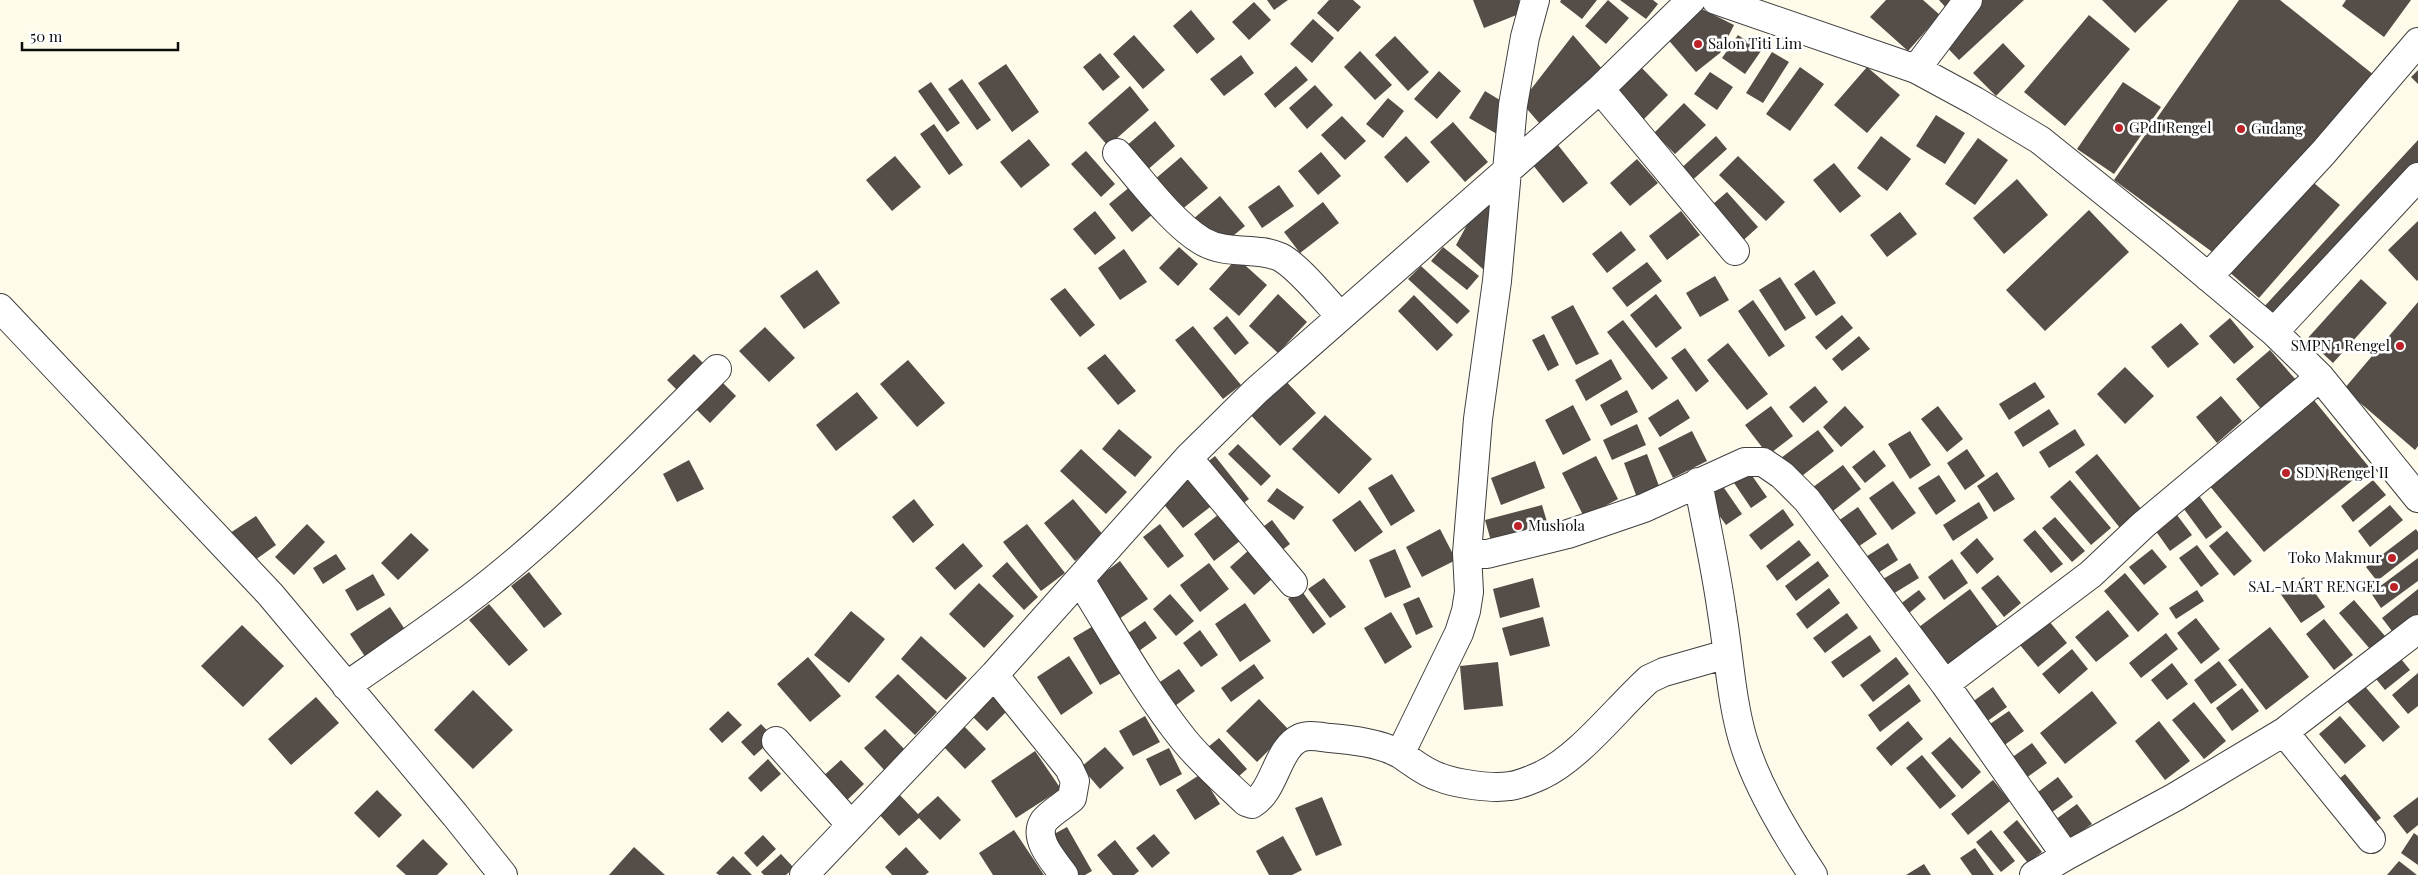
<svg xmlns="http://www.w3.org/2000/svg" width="2418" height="875" viewBox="0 0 2418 875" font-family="'Playfair Display',serif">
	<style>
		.building { fill: #554d48 }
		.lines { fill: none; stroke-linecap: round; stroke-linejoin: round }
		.minor-casing { stroke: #3f3f3f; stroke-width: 30 }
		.minor { stroke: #fff; stroke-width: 28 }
		.poi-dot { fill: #bd2229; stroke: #fff; stroke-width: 2 }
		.labels { text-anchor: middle; stroke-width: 5; stroke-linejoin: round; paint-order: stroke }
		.poi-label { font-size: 15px; fill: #0c0c0c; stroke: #fff; text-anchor: start }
	</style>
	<rect width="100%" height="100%" fill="#fffbeb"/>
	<path class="building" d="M1267,0H1288L1274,10Z
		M1329,0H1353L1361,7L1338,32L1317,13Z
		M1473,0H1519L1524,12L1484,28Z
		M1561,0H1597L1582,19L1560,2Z
		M1608,0L1629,18L1606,44L1585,26Z
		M1620,0H1653L1658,4L1646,19Z
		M1886,0H1923L1940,15L1908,51L1870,17Z
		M1939,0H1958L1948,10Z
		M1981,0H2024L1959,60L1939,39Z
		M2102,0H2168L2135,33Z
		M2239,0H2280L2379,79L2215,254L2114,180Z
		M2346,0H2411L2384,37L2342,6Z
		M1254,2L1271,20L1249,40L1232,22Z
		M1698,7L1734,25L1720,53L1696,72L1665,36Z
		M1191,10L1215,39L1197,54L1173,26Z
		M2089,15L2130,49L2065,126L2024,92Z
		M1313,19L1334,38L1312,63L1290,44Z
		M1134,35L1165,70L1143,89L1113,54Z
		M1573,35L1603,70L1540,124L1521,102Z
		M1738,35L1761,51L1745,74L1722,58Z
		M1395,36L1429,72L1408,91L1375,55Z
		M2003,43L2025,66L1996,96L1973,73Z
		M1360,51L1392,85L1375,100L1344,67Z
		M1772,52L1789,62L1763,103L1746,93Z
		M1100,53L1120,77L1103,91L1083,67Z
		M1241,55L1254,73L1224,96L1210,79Z
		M1006,64L1039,112L1012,132L978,83Z
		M1639,65L1668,95L1641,122L1612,92Z
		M1296,66L1308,80L1275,108L1264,94Z
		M1800,67L1824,84L1790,131L1766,114Z
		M1867,67L1900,95L1867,133L1834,105Z
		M2418,70V84L2411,77Z
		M1439,71L1461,91L1437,119L1414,99Z
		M1710,72L1733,87L1717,110L1694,94Z
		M962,79L991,120L977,130L948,89Z
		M931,82L960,123L947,132L918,91Z
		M2123,82L2161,107L2114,174L2077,149Z
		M1315,85L1333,105L1307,129L1289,108Z
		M1130,86L1149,110L1108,146L1088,123Z
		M1485,91L1513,108L1497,134L1469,118Z
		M1388,98L1404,111L1383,138L1366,124Z
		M1684,103L1706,125L1675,154L1654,133Z
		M1936,115L1965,133L1945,164L1916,146Z
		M1342,116L1366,141L1345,160L1321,135Z
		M1155,121L1175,146L1138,178L1117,154Z
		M1453,122L1488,162L1465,182L1430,142Z
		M934,124L963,165L949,175L920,134Z
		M1406,136L1430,162L1407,183L1384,157Z
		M1716,136L1727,149L1687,185L1676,173Z
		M1881,136L1911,159L1887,191L1857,168Z
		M1978,138L2008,160L1975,205L1945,184Z
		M1029,139L1050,165L1021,188L1000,162Z
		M2418,140V196L2290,335L2262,309Z
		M1558,145L1588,183L1563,203L1533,165Z
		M1086,151L1115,184L1101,197L1071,164Z
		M1321,152L1341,176L1318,195L1298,171Z
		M895,156L921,187L892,211L866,180Z
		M1738,156L1785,202L1766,221L1719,175Z
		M1181,157L1208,188L1180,211L1154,180Z
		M1637,159L1658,183L1630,206L1610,183Z
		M1834,163L1861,196L1840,213L1813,180Z
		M2308,178L2340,205L2259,298L2227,270Z
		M2017,179L2048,215L2004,254L1973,218Z
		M1279,185L1294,206L1262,228L1248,207Z
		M1131,186L1153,214L1132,232L1109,204Z
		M1727,192L1758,227L1738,245L1706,210Z
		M1220,196L1245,226L1217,249L1192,220Z
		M1480,201L1502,207L1484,270L1456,245Z
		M1323,202L1339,223L1300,253L1284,232Z
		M2089,210L2129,252L2045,331L2006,290Z
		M1095,211L1116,238L1095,255L1073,229Z
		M1681,211L1700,235L1667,260L1649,236Z
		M1900,212L1917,234L1887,257L1870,235Z
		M2418,221V280L2417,281L2388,250Z
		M1621,231L1636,250L1607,273L1592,254Z
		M1179,247L1198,264L1178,286L1159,268Z
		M1443,247L1479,276L1467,290L1431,261Z
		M1124,249L1147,282L1120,300L1098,268Z
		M1237,258L1267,285L1239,316L1209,289Z
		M1647,262L1662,281L1627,307L1612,288Z
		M1421,266L1470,311L1457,324L1408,279Z
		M817,270L840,303L804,329L780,296Z
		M1814,270L1836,303L1816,316L1794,284Z
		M1715,276L1729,300L1700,317L1686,293Z
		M1780,277L1806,318L1785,331L1759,290Z
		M2361,279L2387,303L2333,363L2307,339Z
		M1065,288L1095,325L1080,337L1050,299Z
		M1278,294L1307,322L1278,353L1249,326Z
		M1656,294L1682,328L1656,348L1630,315Z
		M1414,295L1453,335L1437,351L1398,311Z
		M1753,300L1785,346L1769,357L1738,311Z
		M2418,302V446L2415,450L2344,389Z
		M1573,305L1599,354L1576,365L1551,317Z
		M1842,315L1853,328L1826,350L1815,337Z
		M1227,316L1249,343L1235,355L1213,328Z
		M2230,318L2254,347L2234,364L2209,336Z
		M1623,320L1668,378L1652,390L1607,332Z
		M2181,323L2199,344L2168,368L2151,347Z
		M1193,326L1241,385L1223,399L1175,340Z
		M765,327L795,358L769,382L739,351Z
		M1544,334L1559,365L1548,371L1532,340Z
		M1859,336L1870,349L1842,371L1832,359Z
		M1728,343L1768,394L1747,410L1707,360Z
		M1685,348L1709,381L1696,392L1671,358Z
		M2270,350L2296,380L2262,410L2236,379Z
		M694,354L736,396L710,423L667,380Z
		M1105,354L1136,391L1118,405L1087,368Z
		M1611,359L1622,379L1586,401L1575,380Z
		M908,360L945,403L917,427L880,384Z
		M2125,367L2154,396L2125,424L2097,394Z
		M1281,376L1316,413L1280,446L1245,409Z
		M2035,382L2045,397L2009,420L1999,404Z
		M1815,386L1828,402L1803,423L1789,407Z
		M1627,390L1638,412L1611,426L1600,405Z
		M857,392L878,418L836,451L816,425Z
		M2308,393L2369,467L2264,552L2204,479Z
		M2221,396L2242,421L2217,443L2196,417Z
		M1678,399L1690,418L1660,437L1648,418Z
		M1573,405L1591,440L1563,455L1545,420Z
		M1771,406L1793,436L1768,455L1745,425Z
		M1845,406L1864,427L1841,447L1823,427Z
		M1938,406L1963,439L1947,452L1921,419Z
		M2049,409L2059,424L2023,447L2014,432Z
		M1325,415L1372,459L1339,494L1292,449Z
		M1637,424L1646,445L1612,460L1603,440Z
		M1119,429L1152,457L1135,477L1102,449Z
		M2075,429L2085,445L2049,468L2039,452Z
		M1818,430L1834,451L1798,479L1781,458Z
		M1692,431L1707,461L1673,478L1658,448Z
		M1910,431L1931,465L1910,479L1888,444Z
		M1238,444L1271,476L1261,486L1228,454Z
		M1081,449L1127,492L1106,514L1060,471Z
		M1967,449L1985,476L1965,490L1947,463Z
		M1874,450L1886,466L1865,483L1852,467Z
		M1647,454L1662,494L1639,503L1624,463Z
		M2097,454L2142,510L2120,528L2075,472Z
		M1215,456L1249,499L1234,510L1201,467Z
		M1596,456L1618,499L1584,517L1562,473Z
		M689,460L704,489L677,502L663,474Z
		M1535,461L1545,488L1501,505L1491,478Z
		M1843,465L1861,489L1824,518L1805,493Z
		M1748,470L1767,497L1751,508L1732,480Z
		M1997,472L2015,499L1994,512L1977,486Z
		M1392,474L1415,511L1391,526L1368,488Z
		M1939,475L1956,501L1936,515L1918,488Z
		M1192,477L1214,504L1183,528L1162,502Z
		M2070,480L2111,528L2091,545L2050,497Z
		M2373,480L2386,495L2353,522L2341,506Z
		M1893,481L1916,513L1892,530L1869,498Z
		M1720,482L1742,514L1726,525L1704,494Z
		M1277,488L1304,507L1294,520L1267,501Z
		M2197,493L2222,527L2206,539L2181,505Z
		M914,499L934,525L913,543L892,517Z
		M1073,499L1104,536L1075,561L1044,523Z
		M1360,500L1383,532L1355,552L1332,520Z
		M1979,502L1988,518L1953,541L1943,525Z
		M1542,505L1550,532L1493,548L1485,520Z
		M2390,505L2403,520L2370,547L2358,531Z
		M1858,507L1877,534L1849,553L1831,526Z
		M1783,509L1794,525L1761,550L1749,535Z
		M2174,511L2192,535L2170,551L2153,527Z
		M1219,514L1240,541L1214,561L1194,534Z
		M256,516L276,545L248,565L227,535Z
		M2055,517L2085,551L2072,562L2042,528Z
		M1272,520L1290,544L1269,560L1251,536Z
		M307,524L325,542L294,575L275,557Z
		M1027,524L1065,573L1041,591L1003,542Z
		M1160,524L1184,556L1168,568L1143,537Z
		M1440,529L1456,560L1422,577L1406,547Z
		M2416,529L2418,532V549L2377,581L2366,567Z
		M2035,530L2063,564L2051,573L2023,540Z
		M2227,531L2252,561L2234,576L2209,546Z
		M411,533L429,550L398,580L381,563Z
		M1977,538L1994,559L1977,574L1960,553Z
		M1799,540L1811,555L1777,581L1766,566Z
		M963,543L983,566L955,590L935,568Z
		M1888,543L1898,560L1867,580L1856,563Z
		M2197,545L2219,574L2201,587L2179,558Z
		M1395,549L1411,587L1385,598L1369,560Z
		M2152,549L2167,567L2144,585L2129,567Z
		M1249,550L1273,578L1254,595L1230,567Z
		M336,554L346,569L323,584L313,568Z
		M2418,558V581L2381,608L2371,593Z
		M1952,559L1968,583L1944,600L1928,577Z
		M1120,561L1148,599L1116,621L1089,584Z
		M1818,561L1829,576L1796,601L1785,586Z
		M1007,562L1038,597L1024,610L992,576Z
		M1209,563L1229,589L1200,612L1180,585Z
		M1910,563L1919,578L1883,600L1873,585Z
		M529,572L562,614L544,628L511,586Z
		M2125,573L2159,614L2138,632L2104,591Z
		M373,574L385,595L357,611L345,590Z
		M1998,575L2021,603L2004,617L1981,588Z
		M2304,577L2325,607L2301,623L2280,593Z
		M1324,578L1346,607L1330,618L1308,589Z
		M1533,578L1540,607L1500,618L1493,589Z
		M979,583L1014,616L984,648L949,614Z
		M1829,588L1840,603L1807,629L1796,614Z
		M1970,589L2000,630L1949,668L1919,627Z
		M2418,589V616L2395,635L2382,618Z
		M1301,590L1326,624L1313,634L1288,599Z
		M1919,590L1926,599L1903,618L1895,608Z
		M2197,590L2204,601L2176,619L2169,608Z
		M1170,594L1194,621L1176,636L1153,609Z
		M1419,597L1433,627L1416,635L1403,604Z
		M2354,600L2385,636L2370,649L2339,613Z
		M1245,603L1271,641L1240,662L1215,624Z
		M489,604L528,650L509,666L469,620Z
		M390,607L406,631L366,658L350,634Z
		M2108,610L2129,636L2096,662L2075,637Z
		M851,611L885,639L849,683L814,655Z
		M1391,612L1412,647L1385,664L1364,628Z
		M1847,613L1858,628L1825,653L1813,638Z
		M1543,617L1550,646L1510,656L1502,628Z
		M2196,618L2220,649L2201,664L2177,633Z
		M2324,619L2353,655L2334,670L2306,634Z
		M1145,621L1157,638L1136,653L1124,636Z
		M2049,621L2067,643L2038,667L2020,645Z
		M242,625L284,666L243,707L201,666Z
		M1095,625L1123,672L1100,685L1073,638Z
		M2270,627L2309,677L2266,710L2228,660Z
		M1200,630L1218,655L1201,667L1183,643Z
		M2166,633L2178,649L2141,678L2129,663Z
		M1870,635L1881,651L1843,678L1831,662Z
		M921,636L967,678L946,700L901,659Z
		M2072,649L2088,669L2059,694L2042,674Z
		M2393,649L2410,670L2385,690L2368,669Z
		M1069,656L1093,693L1061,715L1037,677Z
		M808,657L841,696L810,722L777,684Z
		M1896,657L1909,674L1873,702L1860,685Z
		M2219,661L2237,685L2211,704L2194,680Z
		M1498,662L1503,706L1464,710L1460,666Z
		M2172,663L2188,684L2167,700L2151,680Z
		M1254,664L1264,678L1231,702L1221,688Z
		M1179,669L1195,691L1171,709L1154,686Z
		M2418,673V706L2408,714L2392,695Z
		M898,674L937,712L915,735L875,697Z
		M2362,683L2400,727L2383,742L2345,699Z
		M1909,684L1921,701L1880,732L1868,715Z
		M984,687L1007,711L987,731L963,707Z
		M1993,687L2007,707L1982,725L1968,705Z
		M2242,688L2259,711L2232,731L2216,708Z
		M473,690L513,730L473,769L434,730Z
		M2092,691L2117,723L2065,764L2040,733Z
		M316,697L339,723L291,765L268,739Z
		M1259,699L1289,730L1257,762L1226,731Z
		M2194,702L2226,741L2204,759L2172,720Z
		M728,711L742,725L722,743L709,729Z
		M2009,711L2024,731L1999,749L1984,728Z
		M1145,716L1160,742L1133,756L1119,731Z
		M2340,716L2366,746L2345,764L2319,734Z
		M1908,721L1923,739L1891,766L1876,748Z
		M2159,721L2190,761L2165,780L2135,741Z
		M761,724L774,738L754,756L741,742Z
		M963,725L986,749L965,769L942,745Z
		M885,729L908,753L887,773L864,748Z
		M1950,737L1981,772L1962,789L1931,753Z
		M1219,738L1247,769L1230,784L1202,752Z
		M2032,743L2047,763L2022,781L2007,761Z
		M1105,747L1124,768L1100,789L1081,767Z
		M1169,748L1182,774L1160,786L1146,759Z
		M1035,751L1061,789L1016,818L991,781Z
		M1922,755L1956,796L1940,809L1906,768Z
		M768,759L781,774L761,792L748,778Z
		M841,760L864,784L843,804L820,779Z
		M1201,774L1220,804L1195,820L1176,790Z
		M2345,774L2381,818L2363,832L2328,788Z
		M2058,777L2073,797L2048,815L2034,795Z
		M1993,780L2010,801L1968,835L1951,814Z
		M377,790L402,815L379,838L354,813Z
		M897,792L918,814L938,796L961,820L940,840L919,818L899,836L876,811Z
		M1322,797L1342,845L1316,856L1295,808Z
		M2418,797V825L2407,834L2393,816Z
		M2077,804L2092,824L2066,842L2052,822Z
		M2017,820L2042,852L2028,863L2003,832Z
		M1067,827L1092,871L1085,875H1063L1043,840Z
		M1014,830L1044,875H993L979,853Z
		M1991,830L2015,861L2001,872L1976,842Z
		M2414,833L2418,836V865L2401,853Z
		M1154,834L1170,853L1152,868L1136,848Z
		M763,835L776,849L757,867L744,853Z
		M1283,836L1302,870L1292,875H1269L1256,851Z
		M423,839L448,864L437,875H406L396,866Z
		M1115,840L1139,871L1134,875H1113L1097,855Z
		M634,847L665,875H609Z
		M906,847L929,872L925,875H892L885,867Z
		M1975,848L1994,875H1972L1960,858Z
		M781,854L794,868L786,875H764L761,872Z
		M733,856L752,875H719L716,873Z
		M2399,861L2417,875H2387Z
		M1924,864L1931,875H1906Z"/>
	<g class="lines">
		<defs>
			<path id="minor" d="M1716,0L1916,69L1975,101L2040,140L2163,239L2274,332L2320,377L2418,498
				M1916,69L1968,0
				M1600,89L1735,251
				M1117,153C1141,180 1172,223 1202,241C1228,256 1255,246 1280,257C1298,266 1325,300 1340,316
				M2208,277L2323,153L2418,42
				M0,308L270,594L455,815L503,875
				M2274,332L2418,177
				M1188,458L1293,583
				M1698,482C1706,525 1716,569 1722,613C1729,655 1731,699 1743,740C1756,785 1787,836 1813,875
				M1467,553L1487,554L1568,534L1644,508L1745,462H1763L1782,475L1807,500L1945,684L2066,856
				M1080,580C1113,633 1144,690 1184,740C1202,762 1225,782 1246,802L1252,804C1275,791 1277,748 1300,738C1308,734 1321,737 1330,738C1352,740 1380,743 1400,754C1413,762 1423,772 1439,777C1456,784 1492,789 1510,786C1520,785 1533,779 1542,775C1580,757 1617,708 1649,679L1664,672L1727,654
				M994,675L1069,768L1075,781L1072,798C1064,805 1050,813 1044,821C1032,839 1055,862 1064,875
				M1945,684L2091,574L2143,525L2320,377
				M346,686C395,652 445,619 491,582C572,517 644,442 717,369
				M2284,732L2371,839
				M776,741L850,824
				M1400,754L1459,633L1466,611L1469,592L1467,553L1478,419L1497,281L1513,105L1525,37L1535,0
				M804,875L994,675L1188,458L1256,391L1600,89L1691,0
				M2034,875L2066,856L2175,797L2284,732L2418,629"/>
		</defs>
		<use href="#minor" class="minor-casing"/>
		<use href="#minor" class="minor"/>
	</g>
	<g class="poi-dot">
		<circle cx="1698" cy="44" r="5"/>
		<circle cx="2119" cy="128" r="5"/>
		<circle cx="2241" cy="129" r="5"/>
		<circle cx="2400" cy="346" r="5"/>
		<circle cx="2286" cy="473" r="5"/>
		<circle cx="1518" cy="526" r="5"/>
		<circle cx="2392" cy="558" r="5"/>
		<circle cx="2394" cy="587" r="5"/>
	</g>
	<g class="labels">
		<g class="poi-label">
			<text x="1708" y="49">Salon Titi Lim</text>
			<text x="2129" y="133">GPdI Rengel</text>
			<text x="2251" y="134">Gudang</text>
			<text x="2390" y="351" text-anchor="end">SMPN 1 Rengel</text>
			<text x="2296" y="478">SDN Rengel II</text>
			<text x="1528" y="531">Mushola</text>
			<text x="2382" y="563" text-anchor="end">Toko Makmur</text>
			<text x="2384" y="592" text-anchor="end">SAL-MART RENGEL</text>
		</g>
	</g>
	<path d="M22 42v8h156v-8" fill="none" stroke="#0c0c0c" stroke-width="2.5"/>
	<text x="30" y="42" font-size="15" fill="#0c0c0c" stroke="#ffffff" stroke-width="4" paint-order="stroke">50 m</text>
</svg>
